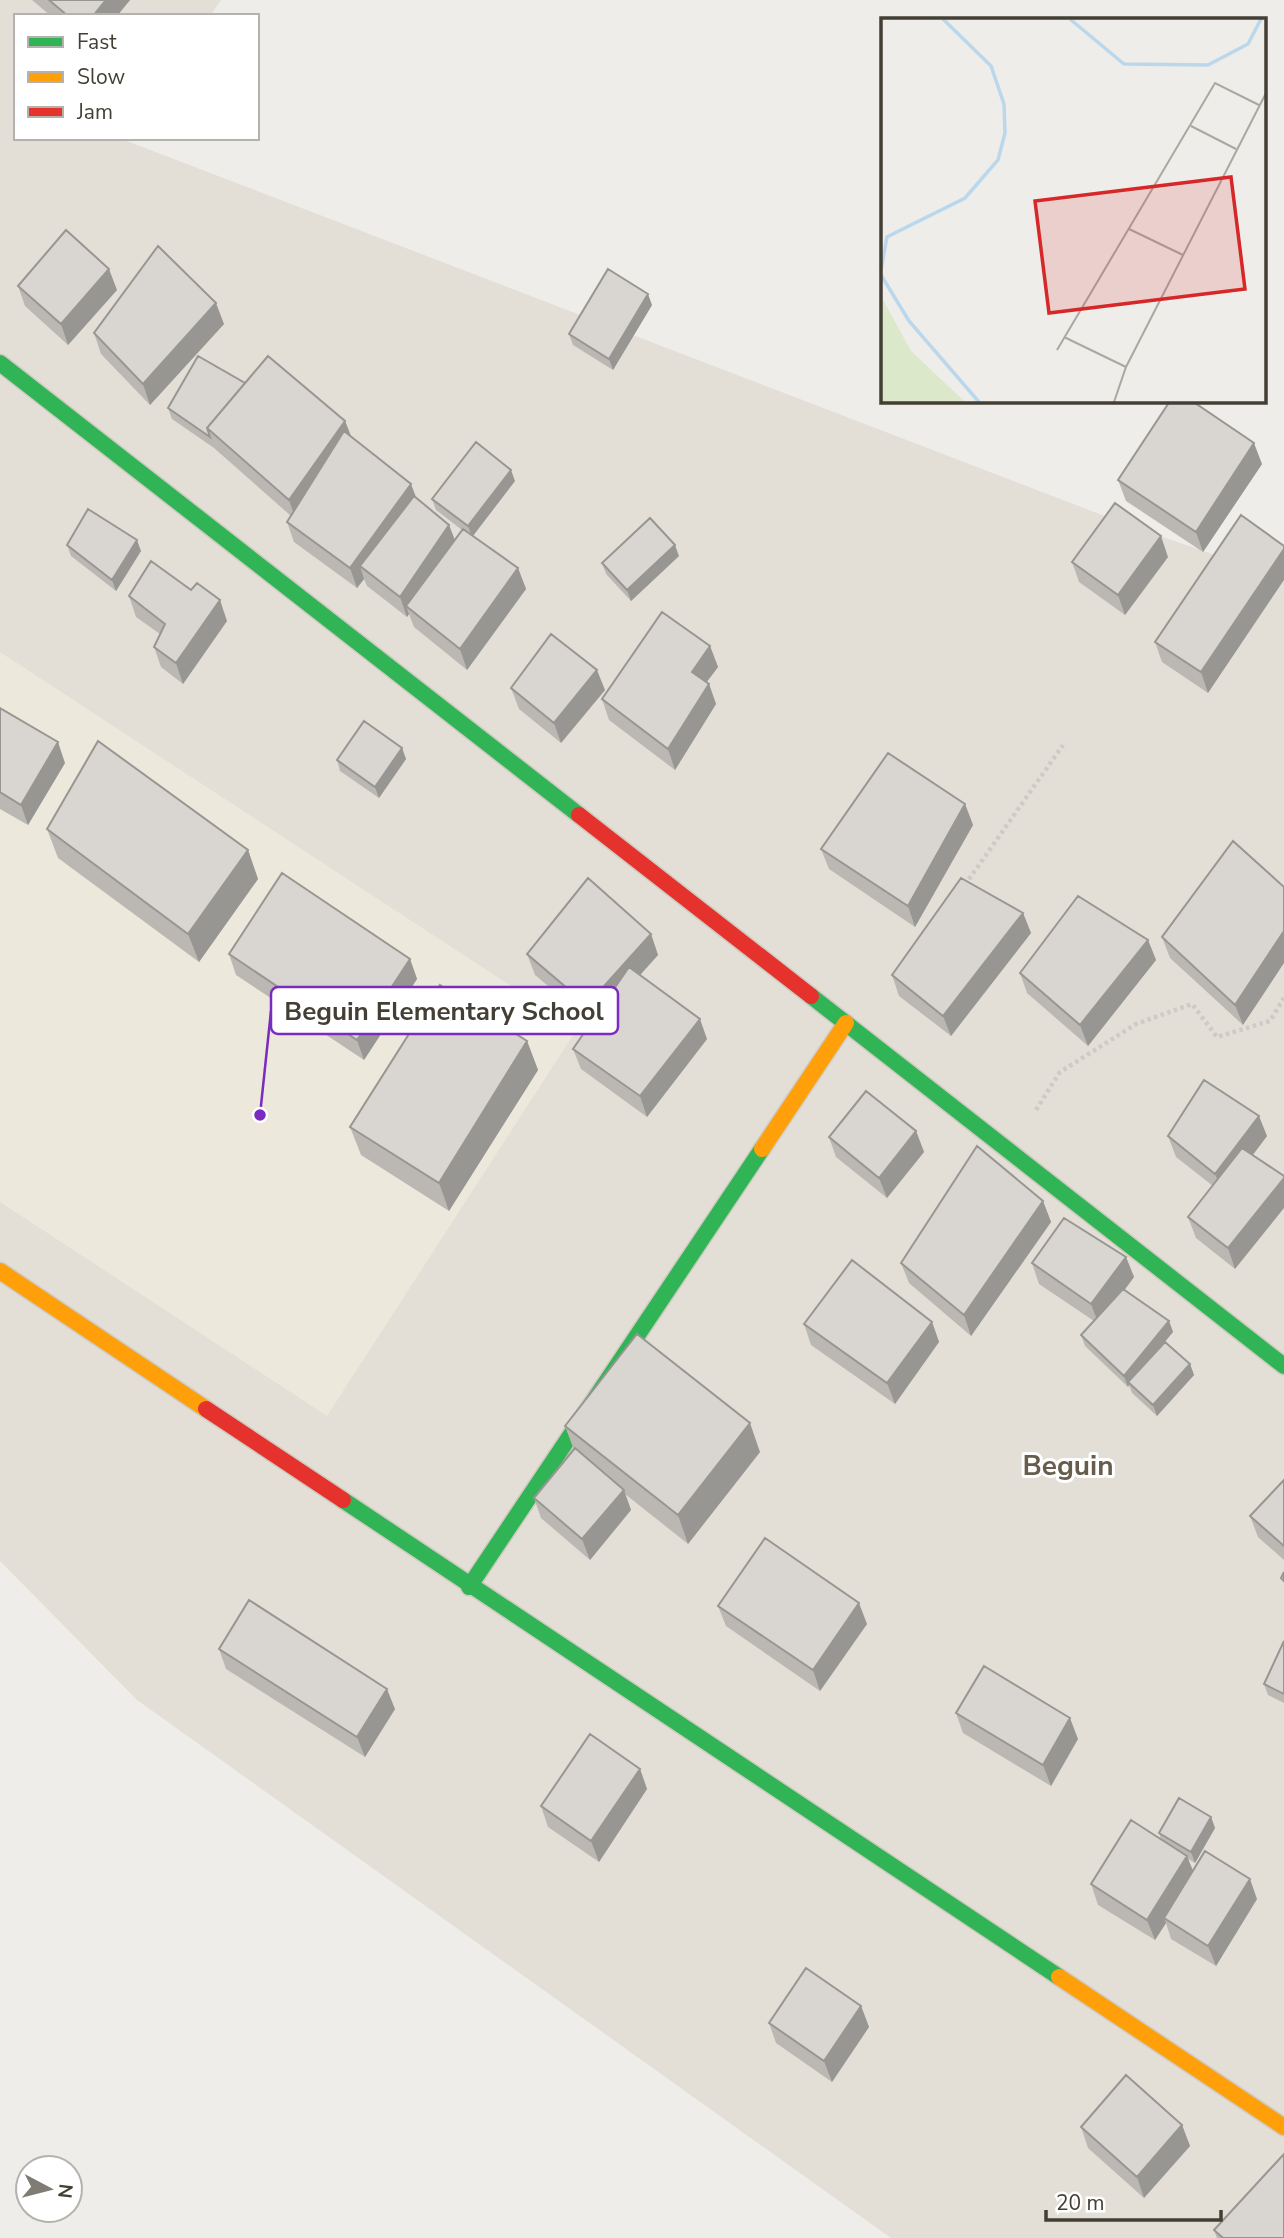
<svg xmlns="http://www.w3.org/2000/svg" width="1284" height="2238" viewBox="0 0 1284 2238" font-family="'Nunito Sans',sans-serif">
	<style>
		.residential { fill: #e3dfd6 }
		.education { fill: #ece8db }
		.lines { fill: none; stroke-linecap: round; stroke-linejoin: round }
		.fast-casing { stroke: #cecac0; stroke-width: 19 }
		.slow-casing { stroke: #cecac0; stroke-width: 19 }
		.jam-casing { stroke: #cecac0; stroke-width: 19 }
		.path { stroke: #cdcbc7; stroke-width: 4.5; stroke-dasharray: 3.5 3.5; stroke-linecap: butt }
		.fast { stroke: #30b455; stroke-width: 16 }
		.slow { stroke: #ff9f0a; stroke-width: 16 }
		.jam { stroke: #e5322d; stroke-width: 16 }
		.wall { fill: #bbb8b4 }
		.shaded-wall { fill: #989692 }
		.building { fill: #d9d6d1; stroke: #989692; stroke-width: 2 }
		.labels { text-anchor: middle; stroke-width: 6; stroke-linejoin: round; paint-order: stroke }
		.quarter-label { font-size: 28px; font-weight: bold; fill: #665d4d; stroke: #fff }
		.inset-river { fill: none; stroke: #bbd7eb; stroke-width: 3.5 }
		.inset-road { fill: none; stroke: #aba7a1; stroke-width: 2 }
		.view { fill: #d62828; fill-opacity: 0.15; stroke: #d62828; stroke-width: 3.5 }
		.inset-edge { fill: none; stroke: #443f35; stroke-width: 3.5 }
		.leader { fill: none; stroke: #7b2cbf; stroke-width: 2.5 }
		.callout-dot { fill: #7b2cbf; stroke: #fff; stroke-width: 2.5 }
		.callout { fill: #fff; stroke: #7b2cbf; stroke-width: 2.5 }
		.callout-label { font-size: 26px; text-anchor: middle; font-weight: bold; fill: #443f35 }
	</style>
	<rect width="100%" height="100%" fill="#efede9"/>
	<path class="residential" d="M0,0H221L210,16H16V138H119L1123,523L1284,579V2238H891L137,1700L0,1561Z"/>
	<path class="education" d="M0,652L577,1029L327,1416L0,1202Z"/>
	<g class="lines">
		<defs>
			<path id="fast" d="M0,363L579,815
				M811,996L1284,1366
				M343,1500L1059,1977
				M469,1587L762,1149"/>
			<path id="slow" d="M762,1149L846,1023
				M0,1271L206,1409
				M1059,1977L1284,2127"/>
			<path id="jam" d="M579,815L811,996
				M206,1409L343,1500"/>
		</defs>
		<use href="#fast" class="fast-casing"/>
		<use href="#slow" class="slow-casing"/>
		<use href="#jam" class="jam-casing"/>
		<path class="path" d="M965,885L1063,745
			M1036,1110L1060,1072L1136,1024L1192,1004L1217,1037L1270,1021L1284,998"/>
		<use href="#fast" class="fast"/>
		<use href="#slow" class="slow"/>
		<use href="#jam" class="jam"/>
	</g>
	<path class="wall" d="M32,0H130L117,16H51Z
		M18,286L117,290L68,345L25,306Z
		M652,305L613,370L573,345L569,334Z
		M224,324L150,405L101,354L94,333Z
		M245,383L345,421L351,437L417,498L449,525L455,540L462,530L436,510L432,499L515,481L473,536L518,568L526,589L467,670L414,627L409,614L407,617L367,586L364,579L357,588L294,542L287,522L291,516L214,448L172,419L168,408Z
		M1262,464L1203,552L1126,501L1118,480Z
		M1241,515L1208,693L1162,662L1155,642Z
		M67,545L141,551L116,591L71,556Z
		M679,556L631,601L606,574L602,563Z
		M1168,557L1125,615L1079,582L1072,562Z
		M129,596L227,621L183,684L161,667L154,647L160,634L136,617Z
		M710,646L718,667L707,682L709,684L716,704L675,770L609,720L602,699Z
		M511,688L605,690L561,743L519,709Z
		M0,708L65,763L28,825L0,809Z
		M402,748L406,759L379,798L340,771L337,760Z
		M965,804L973,825L915,927L829,869L821,849Z
		M47,829L248,850L258,879L199,962L58,858Z
		M1233,841L1243,1025L1170,958L1162,937Z
		M1023,913L1031,933L951,1036L899,996L892,975Z
		M651,934L658,955L640,975L707,1039L647,1117L581,1069L573,1049L591,1022L535,975L527,954Z
		M1148,940L1156,960L1088,1046L1027,993L1020,973Z
		M229,954L410,959L417,979L364,1060L236,975Z
		M527,1041L538,1070L449,1211L361,1155L350,1127Z
		M916,1131L924,1152L887,1198L836,1157L829,1137Z
		M1168,1136H1267L1253,1155L1235,1269L1196,1238L1188,1217L1213,1186L1176,1157Z
		M1043,1201L1051,1222L971,1336L909,1283L901,1263Z
		M1126,1257L1134,1277L1124,1290L1169,1321L1173,1332L1159,1348L1190,1364L1194,1375L1157,1416L1132,1393L1129,1385L1128,1387L1085,1346L1081,1335L1094,1321L1039,1284L1032,1263Z
		M932,1322L939,1342L895,1404L811,1345L804,1324Z
		M565,1426L760,1452L688,1544L625,1494L631,1510L590,1560L541,1518L534,1498L574,1450Z
		M1284,1480V1560L1258,1537L1250,1516Z
		M718,1606L867,1624L820,1691L726,1626Z
		M1284,1641V1703L1268,1695L1264,1684Z
		M219,1649L395,1709L365,1757L226,1669Z
		M956,1713L1078,1739L1051,1786L963,1733Z
		M640,1769L647,1789L599,1862L548,1827L541,1806Z
		M1211,1817L1215,1828L1195,1863L1188,1859L1193,1871L1257,1899L1216,1966L1171,1939L1166,1923L1155,1940L1098,1905L1091,1884L1161,1839L1159,1833Z
		M861,2006L869,2027L832,2082L776,2043L769,2023Z
		M1182,2125L1190,2146L1144,2198L1088,2148L1081,2127Z
		M1214,2230L1284,2238H1217Z"/>
	<path class="shaded-wall" d="M106,0H130L117,16H93Z
		M109,269L117,290L68,345L61,324Z
		M648,294L652,305L613,370L609,359Z
		M216,303L224,324L150,405L143,384Z
		M345,421L353,441L296,520L289,500Z
		M1254,443L1262,464L1203,552L1196,532Z
		M511,470L515,481L472,537L468,526Z
		M411,484L419,505L360,566L364,579L357,588L350,568Z
		M449,525L457,546L406,606L409,614L407,617L400,597Z
		M1161,536L1168,557L1125,615L1118,595Z
		M137,540L141,551L116,591L112,580Z
		M675,545L679,556L631,601L627,590Z
		M1284,549V580L1208,693L1201,672Z
		M518,568L526,589L467,670L460,649Z
		M220,600L227,621L183,684L176,663Z
		M710,646L718,667L699,692L692,672Z
		M597,670L605,690L561,743L554,723Z
		M709,684L716,704L675,770L668,749Z
		M58,742L65,763L28,825L21,805Z
		M402,748L406,759L379,798L375,787Z
		M965,804L973,825L915,927L908,906Z
		M248,850L258,879L199,962L188,934Z
		M1023,913L1031,933L951,1036L943,1016Z
		M1284,931V963L1243,1025L1235,1005Z
		M651,934L658,955L595,1025L587,1005Z
		M1148,940L1156,960L1088,1046L1080,1025Z
		M410,959L417,979L364,1060L357,1040Z
		M700,1019L707,1039L647,1117L640,1096Z
		M527,1041L538,1070L449,1211L439,1183Z
		M1259,1116L1267,1136L1223,1194L1215,1174Z
		M916,1131L924,1152L887,1198L879,1178Z
		M1284,1178V1208L1235,1269L1228,1248Z
		M1043,1201L1051,1222L971,1336L964,1315Z
		M1126,1257L1134,1277L1099,1325L1091,1304Z
		M1169,1321L1173,1332L1130,1384L1128,1382L1129,1385L1128,1387L1124,1376Z
		M932,1322L939,1342L895,1404L887,1383Z
		M1190,1364L1194,1375L1157,1416L1153,1405Z
		M750,1423L760,1452L688,1544L678,1515Z
		M624,1490L631,1510L590,1560L582,1539Z
		M859,1603L867,1624L820,1691L813,1670Z
		M387,1689L395,1709L365,1757L357,1737Z
		M1070,1718L1078,1739L1051,1786L1043,1765Z
		M640,1769L647,1789L599,1862L591,1841Z
		M1211,1817L1215,1828L1195,1863L1191,1852Z
		M1187,1856L1195,1876L1164,1918L1166,1923L1155,1940L1147,1920Z
		M1250,1879L1257,1899L1216,1966L1208,1946Z
		M861,2006L869,2027L832,2082L824,2061Z
		M1182,2125L1190,2146L1144,2198L1137,2177Z"/>
	<path class="building" d="M49,0H106L93,16H68Z
		M66,230L109,269L61,324L18,286Z
		M158,246L216,303L143,384L94,333Z
		M608,269L648,294L609,359L569,334Z
		M198,356L245,383L207,428L210,437L168,408Z
		M268,356L345,421L289,500L207,428Z
		M1170,401H1192L1254,443L1196,532L1118,480Z
		M344,431L411,484L350,568L287,522Z
		M476,442L511,470L468,526L432,499Z
		M414,496L449,525L400,597L360,566Z
		M1115,503L1161,536L1118,595L1072,562Z
		M88,509L137,540L112,580L67,545Z
		M1241,515L1284,546V549L1201,672L1155,642Z
		M650,518L675,545L627,590L602,563Z
		M463,529L518,568L460,649L406,606Z
		M151,561L191,590L197,583L220,600L176,663L154,647L165,624L129,596Z
		M662,612L710,646L692,672L709,684L668,749L602,699Z
		M551,634L597,670L554,723L511,688Z
		M0,708L58,742L21,805L0,792Z
		M364,721L402,748L375,787L337,760Z
		M98,741L248,850L188,934L47,829Z
		M888,753L965,804L908,906L821,849Z
		M1233,841L1284,887V931L1235,1005L1162,937Z
		M282,873L410,959L357,1040L229,954Z
		M588,878L651,934L587,1005L527,954Z
		M961,878L1023,913L943,1016L892,975Z
		M1078,896L1148,940L1080,1025L1020,973Z
		M629,967L700,1019L640,1096L573,1049Z
		M440,985L527,1041L439,1183L350,1127Z
		M1204,1080L1259,1116L1215,1174L1168,1136Z
		M866,1091L916,1131L879,1178L829,1137Z
		M977,1146L1043,1201L964,1315L901,1263Z
		M1242,1148L1284,1176V1178L1228,1248L1188,1217Z
		M1064,1218L1126,1257L1091,1304L1032,1263Z
		M852,1260L932,1322L887,1383L804,1324Z
		M1123,1289L1169,1321L1124,1376L1081,1335Z
		M637,1334L750,1423L678,1515L565,1426Z
		M1165,1342L1190,1364L1153,1405L1128,1382Z
		M575,1448L624,1490L582,1539L534,1498Z
		M1284,1480V1546L1250,1516Z
		M765,1538L859,1603L813,1670L718,1606Z
		M1284,1572V1581L1281,1578Z
		M249,1600L387,1689L357,1737L219,1649Z
		M1284,1641V1694L1264,1684Z
		M984,1666L1070,1718L1043,1765L956,1713Z
		M590,1734L640,1769L591,1841L541,1806Z
		M1179,1798L1211,1817L1191,1852L1159,1833Z
		M1131,1820L1187,1856L1147,1920L1091,1884Z
		M1205,1851L1250,1879L1208,1946L1164,1918Z
		M806,1968L861,2006L824,2061L769,2023Z
		M1126,2075L1182,2125L1137,2177L1081,2127Z
		M1284,2154V2238H1223L1214,2230Z"/>
	<g class="labels">
		<g class="quarter-label">
			<text x="1068" y="1475">Beguin</text>
		</g>
	</g>
	<g transform="translate(881 18)">
		<rect width="385" height="385" fill="#efede9"/>
		<path d="M0,278L30,333L84,384H0Z" fill="#dce8ca"/>
		<path class="inset-river" d="M189,1L243,46L327,47L367,26L380,1M0,252L6,219L84,180L117,142L124,115L123,86L110,48L62,1M0,257L28,303L98,384"/>
		<path class="inset-road" d="M310,108L355,131M248,211L302,237M183,319L245,349M176,332L334,65L378,87M233,384L245,349L385,75"/>
		<path class="view" d="M350,159L364,271L168,295L154,183Z"/>
		<rect width="385" height="385" class="inset-edge"/>
	</g>
	<path class="leader" d="M260 1115L271 1011"/>
	<circle class="callout-dot" cx="260" cy="1115" r="7"/>
	<rect class="callout" x="271" y="987" width="347" height="47" rx="7"/>
	<g class="callout-label">
		<text x="444" y="1020">Beguin Elementary School</text>
	</g>
	<rect x="14" y="14" width="245" height="126" fill="#ffffff" stroke="#b4b2ae" stroke-width="2"/>
	<rect x="28" y="37" width="35" height="10" fill="#30b455" stroke="#b4b2ae" stroke-width="2"/>
	<text x="77" y="49" font-size="21" fill="#443f35">Fast</text>
	<rect x="28" y="72" width="35" height="10" fill="#ff9f0a" stroke="#b4b2ae" stroke-width="2"/>
	<text x="77" y="84" font-size="21" fill="#443f35">Slow</text>
	<rect x="28" y="107" width="35" height="10" fill="#e5322d" stroke="#b4b2ae" stroke-width="2"/>
	<text x="77" y="119" font-size="21" fill="#443f35">Jam</text>
	<g transform="translate(49 2189) rotate(97)"><circle r="33" fill="#ffffff" stroke="#b4b2ae" stroke-width="2"/>
	<path d="M0-5L12 26L0 18L-12 26Z" fill="#807c74"/>
	<text y="-10" font-size="19" font-weight="bold" text-anchor="middle" fill="#443f35">N</text>
	</g>
	<path d="M1046 2210v10h175v-10" fill="none" stroke="#443f35" stroke-width="3.5"/>
	<text x="1056" y="2210" font-size="21" fill="#443f35" stroke="#ffffff" stroke-width="5" paint-order="stroke">20 m</text>
</svg>
